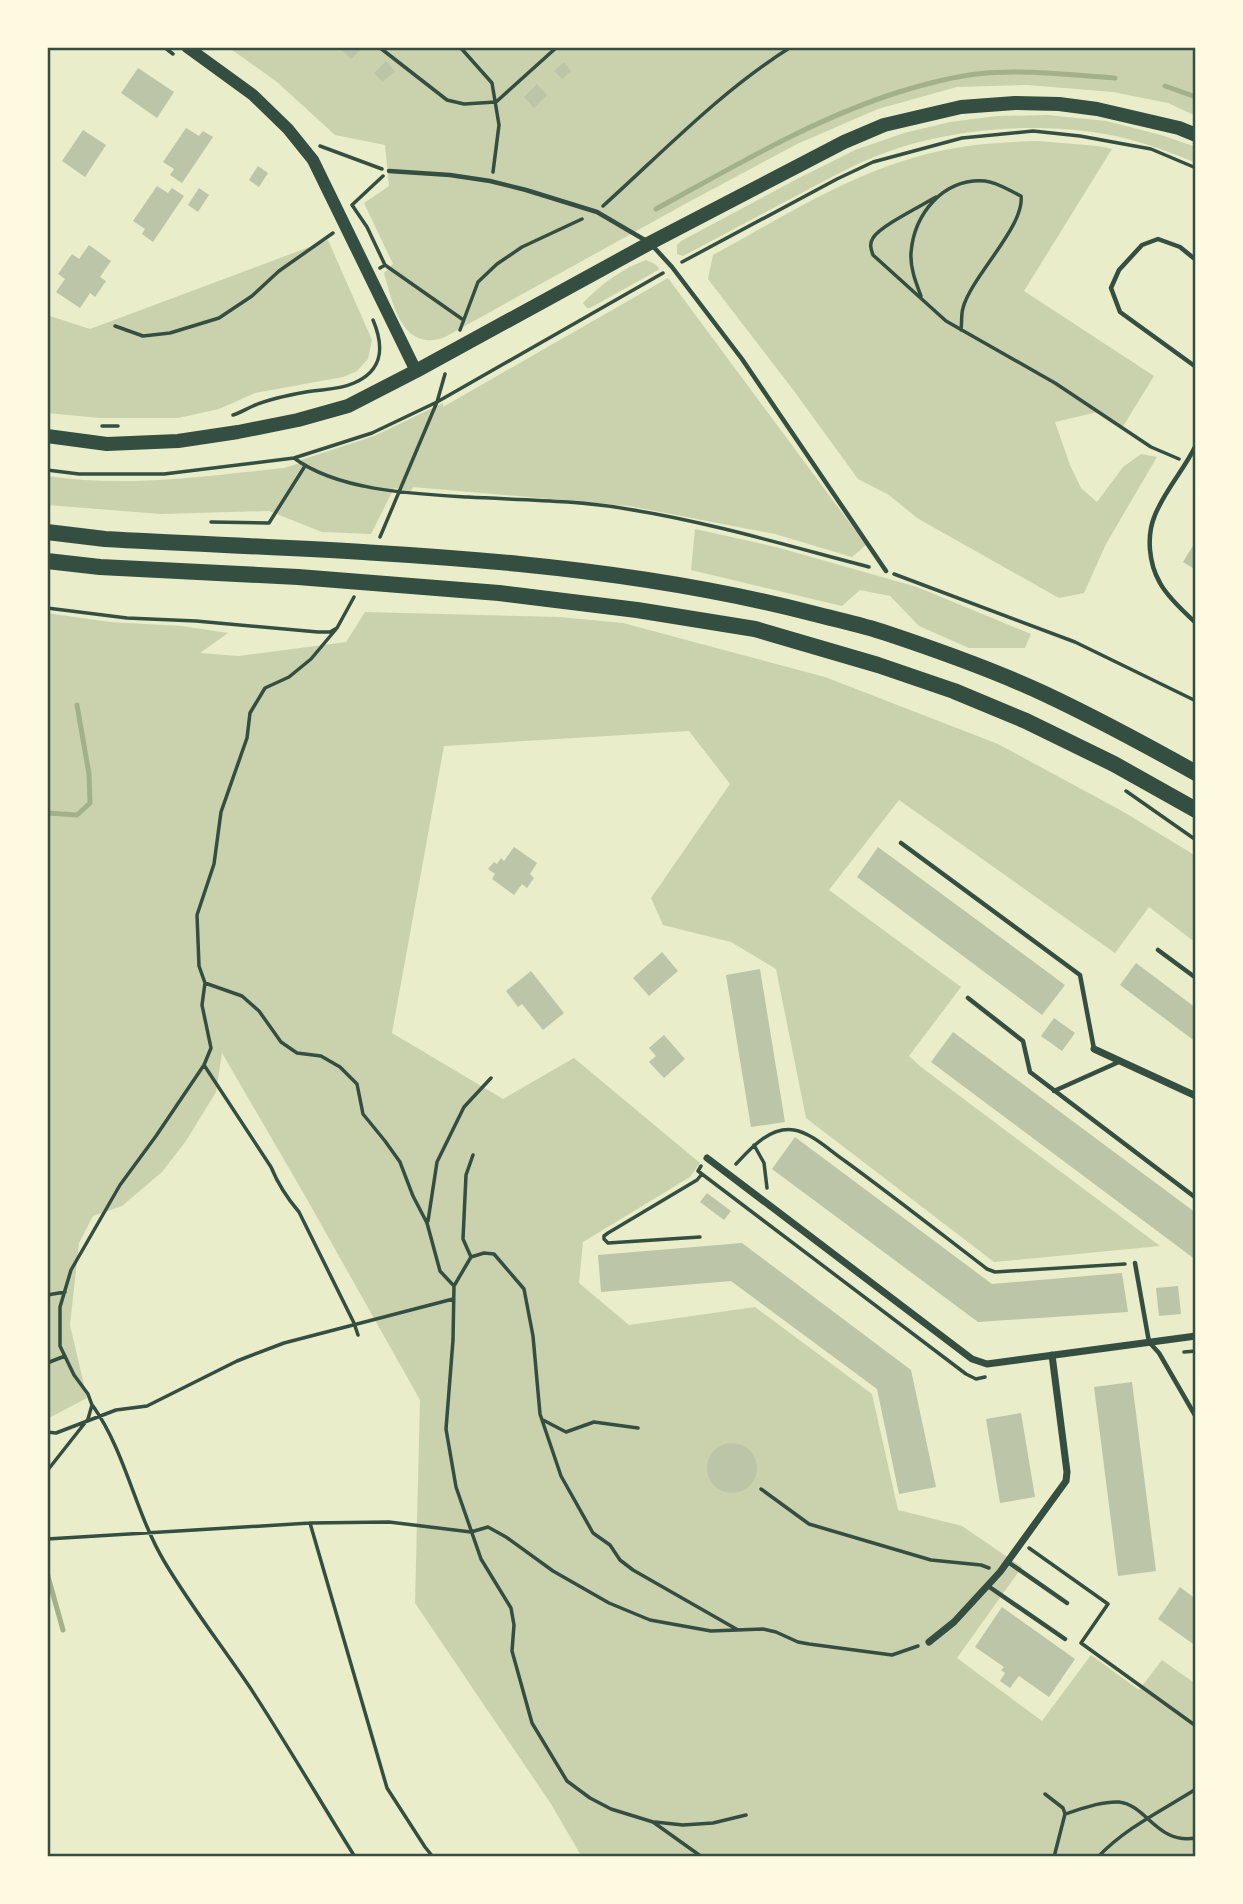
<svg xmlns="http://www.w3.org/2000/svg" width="1243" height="1904" viewBox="0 0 1243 1904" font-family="Commissioner,sans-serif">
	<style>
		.green { fill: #cad2ad }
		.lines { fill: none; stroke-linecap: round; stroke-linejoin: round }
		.stream { stroke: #a3b18a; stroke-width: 5 }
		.building { fill: #bcc5a7 }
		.path { stroke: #344e41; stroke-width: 3.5 }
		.service { stroke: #344e41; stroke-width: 4.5 }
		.minor { stroke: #344e41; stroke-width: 7 }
		.tertiary { stroke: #344e41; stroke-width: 12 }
		.secondary { stroke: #344e41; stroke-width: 14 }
		.trunk { stroke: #344e41; stroke-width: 16 }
		.neatline { fill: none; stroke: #344e41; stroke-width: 2.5 }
	</style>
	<rect width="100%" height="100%" fill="#e9edc9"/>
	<path class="green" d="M228,47H1196V116L1168,103L1113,92L1027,85L957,87L878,109L797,144L685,204L445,337C402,353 393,304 384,273L393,264L364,203L389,186L385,145L335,135L277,82Z
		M1048,115L1106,121L1161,135L1196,147V163C1163,149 1129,137 1093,132C1028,123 950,129 887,152C856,163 826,180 796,196C758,216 721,236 683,256L677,254V245L681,241L797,179L855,150L904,133L950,122L997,116Z
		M1038,141L1098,146L1112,149L1024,291L1154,376L1122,428L1098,412L1055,422L1070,465L1081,488L1097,502L1123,467L1141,454L1157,457L1106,544L1084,593L1059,598L917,518L889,495L858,479L794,391L708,279L713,255C778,220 844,177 916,157C956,145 997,142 1038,141Z
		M328,240L372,340L368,359L357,371L343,377L255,393L219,409L178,418H100L47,413V315L90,329Z
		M646,260L655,264L660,269L590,308H587L583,303C600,285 623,268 646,260Z
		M668,278L866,545L852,557L775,534L629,506L413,487L411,491L394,488L371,534L322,532L269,511L161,514L47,505V476C126,488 205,476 284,468L303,462L301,460L374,436L443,403V407Z
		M695,529L776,547L917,587L1031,634L1025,648H969L919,626L890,596L860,590L842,606L691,570Z
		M365,612L559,617L623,623L825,677L998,744L1122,811L1196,856V943L1149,907L1115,953L899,800L829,890L961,987L909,1056L921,1067L1160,1246L994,1262L806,1118L776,969L731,942L663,925L651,898L730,784L689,731L444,746L392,1033L503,1099L574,1058L700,1163L690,1177L583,1242L579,1283L629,1325L755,1307L872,1394L898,1510L962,1526L1022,1567L957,1658L1042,1721L1091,1655L1139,1690L1162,1660L1196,1684V1857H582L551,1804L415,1603L420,1400L304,1194L222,1053L216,1092L186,1141L162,1172L122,1206L93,1216L79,1243L70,1325L87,1398L47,1419V613L110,622L182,626L228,633L200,653L239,656L346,642Z"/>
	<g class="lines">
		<path class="stream" d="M1165,86L1196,97
			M656,209C735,166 813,119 899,92C925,84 950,77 977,74C1022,69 1069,75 1115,78
			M47,813L77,815L90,803L89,774L77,705
			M47,1573L63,1630"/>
	</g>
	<path class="building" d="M343,47H359L361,49L351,59L341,49Z
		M386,61L395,71L383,82L374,73Z
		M564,62L571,71L562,79L554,71Z
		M138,68L174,92L157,118L121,93Z
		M537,84L547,95L534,108L524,97Z
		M186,128L199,136L203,131L213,137L182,183L170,175L174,169L163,162Z
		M83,130L106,145L85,177L62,161Z
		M258,166L268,173L259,187L249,180Z
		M157,186L168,193L172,188L184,196L153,242L142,234L145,229L133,221Z
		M199,188L209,195L198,212L188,205Z
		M89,245L111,261L100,277L106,281L95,297L90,293L80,308L56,292L65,279L58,274L72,254L79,259Z
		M1196,541V570L1183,562Z
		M514,847L537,863L530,874L534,878L527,888L522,884L514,895L492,879L495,874L488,869L494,862L497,864L501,858L504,861Z
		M878,847L1065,985L1042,1015L857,877Z
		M662,952L678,971L649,996L633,978Z
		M1136,963L1196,1008V1042L1120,985Z
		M760,969L785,1122L751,1127L726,975Z
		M531,971L564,1013L543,1030L522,1004L518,1007L506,991Z
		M1054,1018L1075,1033L1062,1051L1041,1036Z
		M953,1032L1196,1213V1260L931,1062Z
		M664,1035L685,1059L664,1078L649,1062L656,1056L649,1048Z
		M795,1137L992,1284L1122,1273L1128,1312L978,1322L772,1169Z
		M707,1193L731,1211L724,1220L700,1202Z
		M742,1243L911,1370L936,1487L899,1494L877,1389L731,1281L601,1292L598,1255Z
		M1178,1286L1181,1314L1159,1316L1156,1288Z
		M1132,1382L1156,1571L1118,1576L1094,1387Z
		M1021,1413L1035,1497L1000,1503L986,1419Z
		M707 1468a25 25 0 1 1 50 0a25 25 0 1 1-50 0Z
		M1180,1587L1196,1599V1646L1158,1619Z
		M1002,1607L1075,1659L1049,1697L1019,1676L1010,1688L1000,1681L1005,1673L1001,1670L1004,1667L975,1647Z"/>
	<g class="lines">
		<path class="path" d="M164,47L173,54
			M379,47L447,100L464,104L496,102
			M460,47L492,83L499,125L493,172
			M496,102L557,47
			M320,146L382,169
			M383,176L352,205L367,227L385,265
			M936,197C921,206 880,226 873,238C869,244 871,249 873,255L946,321L1055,383L1151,447L1179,459
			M603,206C664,151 722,90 791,47
			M682,262L837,179L873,162L962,138L1033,131L1080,136L1151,149L1196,168
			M380,268L385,265L462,319
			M921,296C916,283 910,268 911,253C914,214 943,178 985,181C997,182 1010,191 1021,196C1025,226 971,277 963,308C961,314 962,323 961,330
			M115,326L143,336L170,333L219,318L252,296L279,271L333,233
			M460,330L478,282L497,264L522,247L582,219
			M233,415C240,413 246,409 253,406C269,399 289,395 306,392C322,389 339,390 354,383C384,370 384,346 373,320
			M102,426H118
			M294,458C338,491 415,494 468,497C521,500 575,500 627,509C709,522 789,546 869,567
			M47,470L79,474H164L294,458L372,433L437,402L663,273
			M211,522L269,523L305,466
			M380,537L437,402L445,374
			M894,574L1075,642L1196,701
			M47,608L127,618L196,621L318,632H330L337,628L354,597
			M1126,791L1196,840
			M205,983L242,996L259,1011L281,1042L297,1053L321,1056L340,1067L357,1084L363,1114L385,1141L400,1162L413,1196L427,1223L440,1271L454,1286L471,1257L484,1253L494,1254L524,1289L533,1336L540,1414L561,1476L593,1533L610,1545L620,1560L633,1570L738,1630
			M204,1065L271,1167C278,1184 287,1198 299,1212L354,1323L358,1335
			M754,1145L764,1163L767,1188
			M736,1164C750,1149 770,1126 794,1130C812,1133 830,1151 845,1161C893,1196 940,1233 987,1269L995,1272L1125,1264
			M701,1166L698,1171L966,1374L976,1379L985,1377
			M428,1221L437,1162L464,1107L491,1078
			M700,1237L608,1243L604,1239V1236L608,1233L697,1180L702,1174
			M471,1257L463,1239L466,1175L473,1155
			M454,1286L453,1340L446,1429L456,1487L481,1559L511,1608L514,1625L512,1651L532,1723L567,1781L590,1798L611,1809L653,1822L702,1857
			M47,1295L65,1292
			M1184,1352L1196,1351
			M47,1363L65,1356
			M93,1406C126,1453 135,1512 164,1561C190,1605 222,1646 251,1689C287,1744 320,1801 355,1857
			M543,1420L566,1432L594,1422L638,1428
			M47,1432L56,1433L116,1410L147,1406L237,1361L284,1343L453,1299
			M47,1471L88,1419L92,1405L88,1394L74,1375L60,1346V1307L71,1270L120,1185L156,1136L204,1065L211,1048L202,1005L205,983L199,966L197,915L214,864L221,812L247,738L250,713L265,688L289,677L311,659L337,628
			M761,1489L809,1524L931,1560L981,1565L989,1568
			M310,1523L387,1788L425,1847L433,1857
			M47,1539L310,1523L389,1522L471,1532L488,1527L506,1537L553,1571L609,1603L650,1620L711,1631L763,1629L776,1632L798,1642L809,1644L892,1655L918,1646
			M1029,1548L1108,1604L1081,1643L1196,1726
			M1045,1794L1063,1808L1065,1814L1054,1857
			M1065,1814C1081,1809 1102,1801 1119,1802C1147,1805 1157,1845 1196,1838
			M655,1822L683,1825L713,1823L746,1815
			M1040,1856L1042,1857
			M1098,1857C1125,1828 1163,1810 1196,1789"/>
		<path class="service" d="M389,171L450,175L490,181L526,190L597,212L650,243L672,267L742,359L886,571
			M1196,260L1180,247L1158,239L1142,245L1119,270L1111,288L1120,312L1196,367
			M1196,445C1184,470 1165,490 1155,515C1146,536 1149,564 1160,583C1167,596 1185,613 1196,623
			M901,843L1080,975L1094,1049
			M1158,950L1196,978
			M968,998L1023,1041L1030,1072L1196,1198
			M1054,1091L1121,1061
			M1135,1263L1149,1342L1159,1353L1196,1417
			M1008,1562L1067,1603
			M988,1586L1065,1639"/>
		<path class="minor" d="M1094,1049L1196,1096
			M707,1158L972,1359L987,1364L1196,1336
			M929,1642L954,1622L1000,1572L1066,1481L1067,1472L1052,1355"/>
		<path class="tertiary" d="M187,47L253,95L288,129L313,160L416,371"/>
		<path class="secondary" d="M47,436L107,444L178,441L238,432L298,420L348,406L416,371L650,243L844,142L884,125L961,107L1015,103L1059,104L1097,109L1179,128L1196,135"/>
		<path class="trunk" d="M47,532L105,539C342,552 584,554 815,614C838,620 863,625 886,633C937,650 996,671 1045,694C1096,718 1146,745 1196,773
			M47,561L100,567L298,577L499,593L637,610L755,629L878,665L954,691L1026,721L1114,764L1196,810"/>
	</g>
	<rect width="1243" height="1904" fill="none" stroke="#fefae0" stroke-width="98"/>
	<rect x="49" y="49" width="1145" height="1806" class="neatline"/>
</svg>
